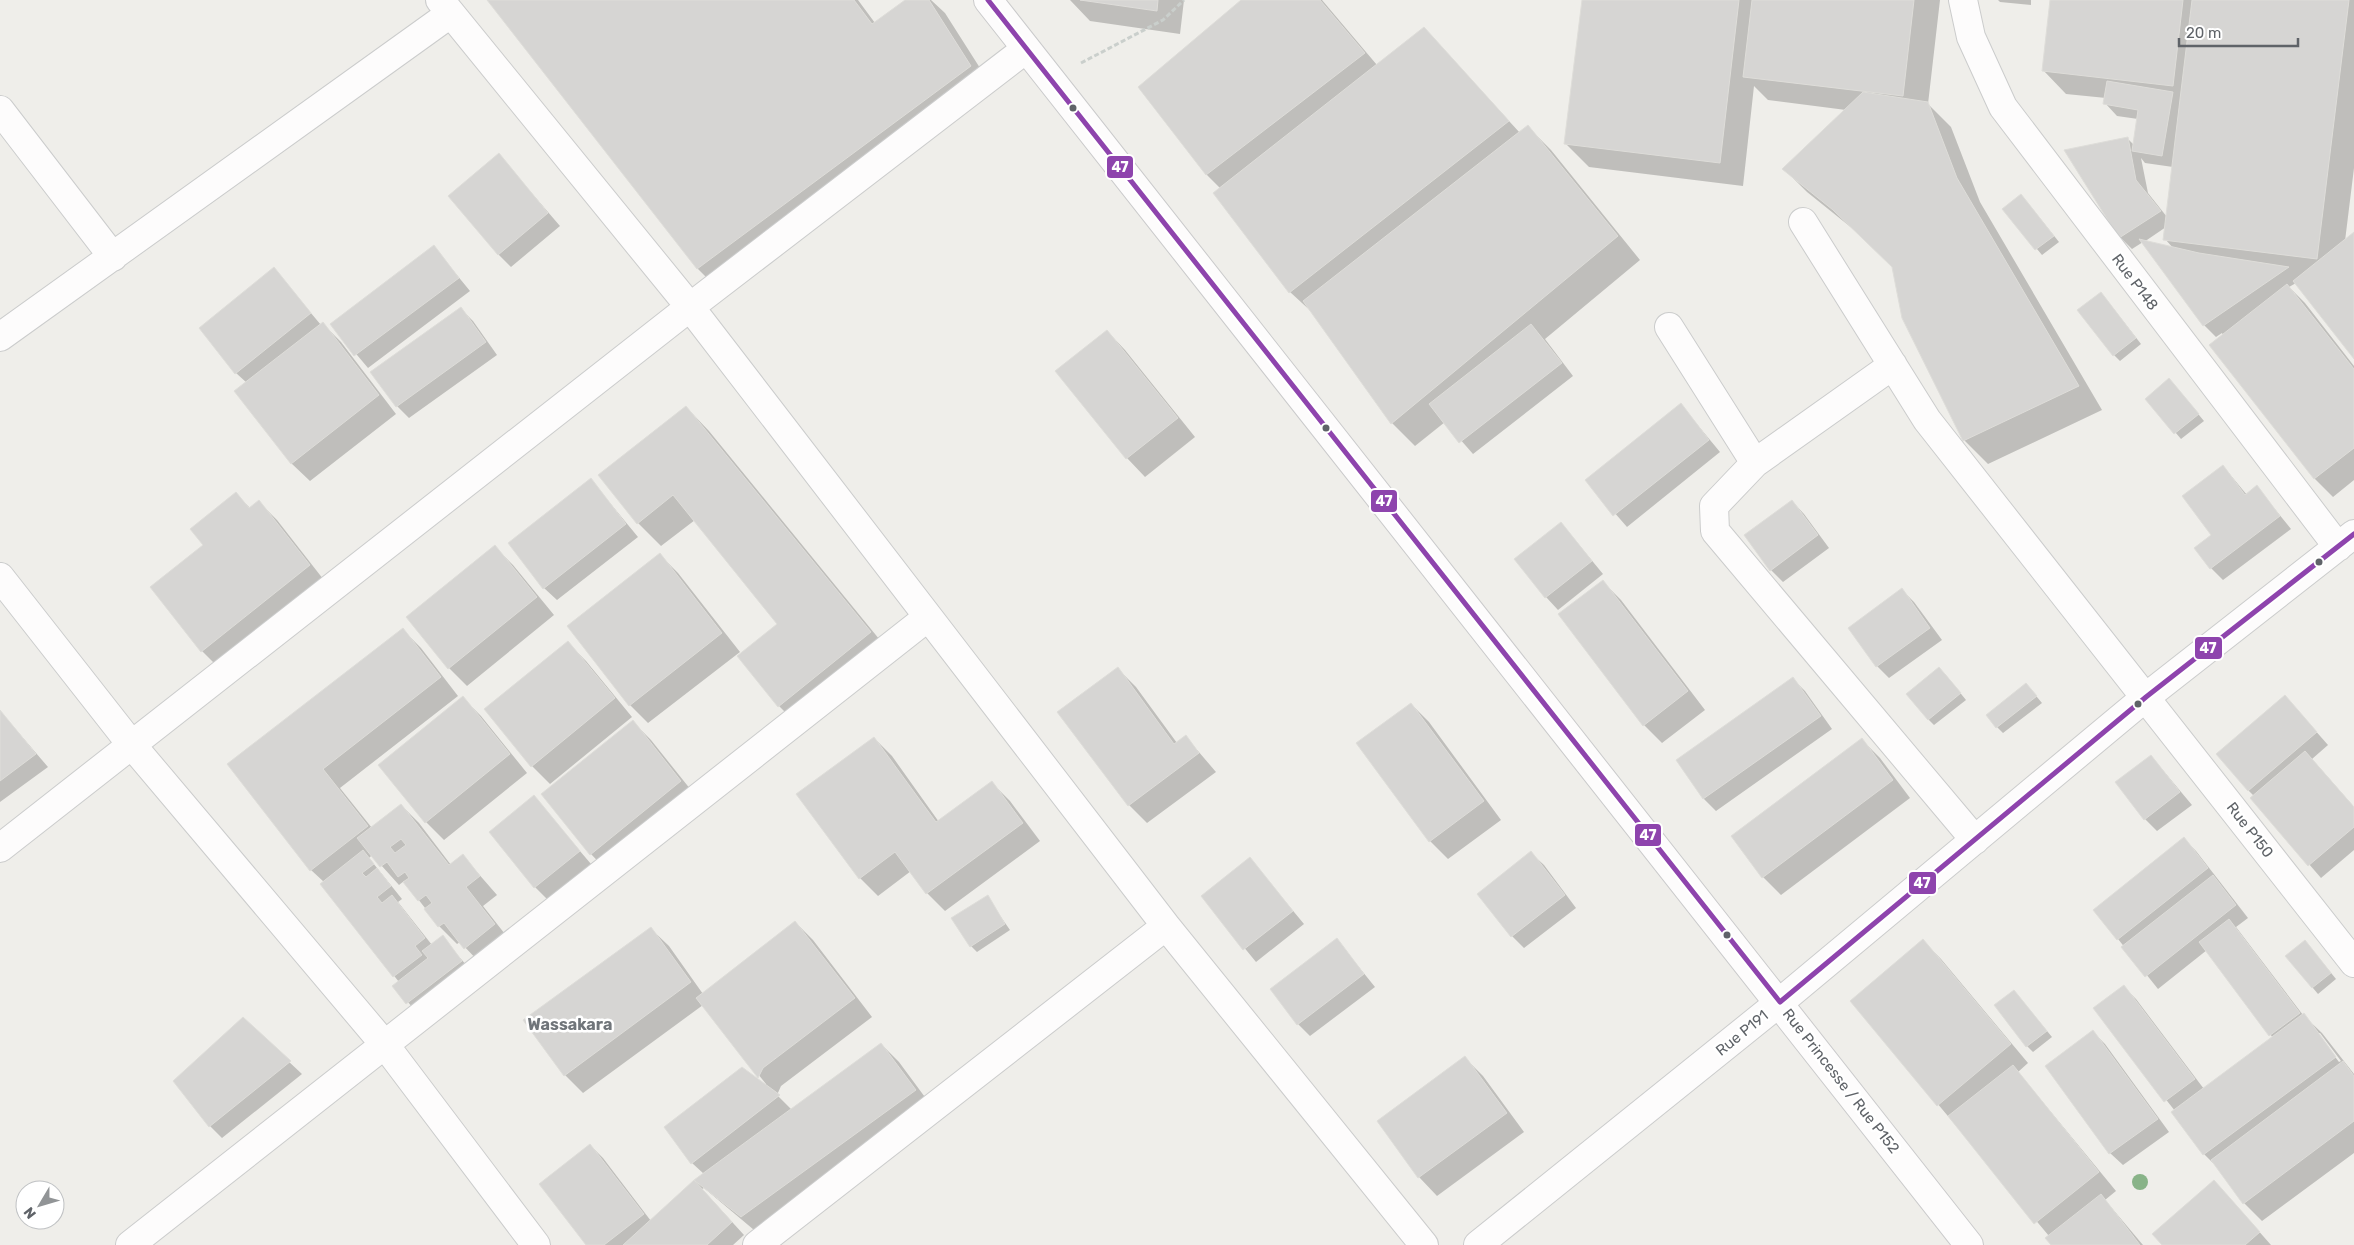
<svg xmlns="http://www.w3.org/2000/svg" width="2354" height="1245" viewBox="0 0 2354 1245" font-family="Rubik,sans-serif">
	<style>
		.shadow { fill: #0003; fill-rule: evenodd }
		.building { fill: #d6d5d3; stroke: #deddd9; fill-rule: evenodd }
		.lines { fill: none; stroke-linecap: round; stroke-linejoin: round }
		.street-casing { stroke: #cbcccc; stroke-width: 30 }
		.secondary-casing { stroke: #cacacb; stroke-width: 30 }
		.path { stroke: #cacfcc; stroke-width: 3; stroke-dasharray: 5 2.5; stroke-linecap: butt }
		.street { stroke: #fdfcfc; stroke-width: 28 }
		.secondary { stroke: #fdfcfc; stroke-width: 28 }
		.bus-1-casing { stroke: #fff; stroke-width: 9 }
		.bus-1 { stroke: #8e44ad; stroke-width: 5 }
		.tree { fill: #88b388 }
		.bus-dot { fill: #5f6368; stroke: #fff; stroke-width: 2 }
		.labels { text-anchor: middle; stroke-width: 5; stroke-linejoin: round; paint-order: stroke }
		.street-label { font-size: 15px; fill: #5f6368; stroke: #fff }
		.neighbourhood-label { font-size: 16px; font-weight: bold; fill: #70757a; stroke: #fff }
		.line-badge { stroke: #fff; stroke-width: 2 }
		.badge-label { font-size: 14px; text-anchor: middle; font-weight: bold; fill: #fff }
	</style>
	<rect width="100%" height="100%" fill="#efeeea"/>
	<path class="shadow" d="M489,0H858L875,23L907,0H931L945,13L994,90L721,292L698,269Z
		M1070,0H1184L1180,34L1090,21Z
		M1243,0H1322L1377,65L1424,28L1520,133L1528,127L1551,150L1640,260L1545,339L1573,376L1473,454L1445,422L1415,446L1392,423L1314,314L1290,292L1221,189L1207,175L1139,88Z
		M1583,0H1940L1928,104L1951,127L1980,202L2102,410L1988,464L1964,440L1893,267L1858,233L1807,192L1784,169L1846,110L1768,100L1754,86L1743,186L1589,167L1566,144Z
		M1998,0H2031V5L2000,2Z
		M2051,0H2354V168L2345,241L2354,234V357L2296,283L2289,287L2305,303L2354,366V480L2333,497L2315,479L2211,345L2223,335L2222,333L2216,337L2204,325L2143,242L2132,249L2120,237L2127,138L2134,145L2138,119L2117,116L2105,103L2106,98L2066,94L2043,70ZM2141,158L2145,163L2173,167L2167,217L2148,193ZM2166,227L2165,239L2174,249L2144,242Z
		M499,155L560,226L511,267L498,254Z
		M2027,202L2059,242L2042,255L2004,209Z
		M434,247L470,291L368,368L331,324Z
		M274,269L321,325L323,324L341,342L396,414L310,481L291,463L247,383L236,373Z
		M2106,299L2141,344L2120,361L2114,355Z
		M461,309L473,321L497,355L409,418L397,406Z
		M1107,331L1125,350L1195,437L1145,477L1127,458Z
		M2175,386L2204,421L2181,439L2147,399Z
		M1681,405L1720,452L1627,527L1586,480Z
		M686,407L709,431L893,656L802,729L779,706V624L695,520L661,546L638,523Z
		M2223,466L2247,495L2257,487L2291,529L2223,580L2211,568L2213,535Z
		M591,480L638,537L557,600L544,588Z
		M236,494L250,508L259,502L277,520L327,584L220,669L202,651L205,545Z
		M1792,501L1804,514L1829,548L1783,582L1771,570Z
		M1561,523L1603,574L1558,610L1546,597Z
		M495,547L513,565L554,615L467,686L449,668Z
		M660,555L678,573L740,652L648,723L630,705Z
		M1603,582L1621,600L1705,710L1662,743L1644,725Z
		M1902,590L1914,602L1942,640L1889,678L1877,666Z
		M403,630L421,648L458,696L340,788L372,828L401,805L419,823L451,865L463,856L497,895L483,906L512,943L483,966L460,942L457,944L439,926L404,881L399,885L372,855L369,858L402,899L398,902L432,945L442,937L474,974L420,1016L394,986L399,982L321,884L324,882L311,870L229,765Z
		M568,643L586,661L632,717L550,784L532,766Z
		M1118,669L1136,687L1177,743L1186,737L1216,772L1147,823L1129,805Z
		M1945,674L1966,700L1934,725L1928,719Z
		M1793,679L1805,691L1832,729L1716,811L1704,799L1677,761Z
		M2032,691L2042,703L2003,733L1997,727Z
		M2285,696L2328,745L2312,759L2354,807V850L2321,878L2252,798L2254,796L2248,790Z
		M463,698L481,716L527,773L444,840L426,822L380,765Z
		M1411,704L1429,722L1501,820L1448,859L1430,841Z
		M0,711L48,767L0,802Z
		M633,722L651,740L699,800L609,873L591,854L543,795Z
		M874,738L892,756L939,822L992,783L1010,801L1040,841L945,911L927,893L911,871L878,896L860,878Z
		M1862,740L1880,758L1910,798L1781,895L1763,877Z
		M2151,756L2192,805L2157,831L2145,819Z
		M534,797L591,864L547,899L535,887Z
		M2184,839L2196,851L2248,918L2236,927L2303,1015L2322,1033L2354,1074V1153L2262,1221L2244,1203L2218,1168L2204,1154L2173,1112L2175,1111L2095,1009L2124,987L2136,999L2204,1089L2273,1038L2207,950L2158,989L2118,939ZM2317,1033H2320L2341,1061L2339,1062Z
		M1531,853L1544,865L1576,908L1524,948L1512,936Z
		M1250,859L1304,924L1256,962L1202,896Z
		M987,897L1010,930L977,952L971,946Z
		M795,922L813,940L872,1017L781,1086L777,1095L792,1110L881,1044L899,1062L933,1108L760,1235L704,1188L702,1189L744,1235L733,1245H588L590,1145L603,1158L651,1221L704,1174L692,1163L766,1084L703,1005L583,1093L565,1075L650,928L669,946L703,994Z
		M1337,940L1375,987L1310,1036L1298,1024Z
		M1923,941L1941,959L2028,1063L2018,1072L2116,1191L2105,1200L2143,1245H2053L2049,1236L1851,1001Z
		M2310,947L2336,979L2318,994L2286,956Z
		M2014,991L2052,1037L2033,1052L2027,1046Z
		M243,1019L302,1074L222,1138L210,1126Z
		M2093,1032L2105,1044L2169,1132L2123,1165L2110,1153L2046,1066Z
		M1465,1058L1483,1076L1524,1132L1437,1196L1419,1177L1378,1122Z
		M2226,1194L2271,1245H2164Z"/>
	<path class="building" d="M487,0H854L872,24L905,0H929L971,66L697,269Z
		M1080,0H1158L1157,11Z
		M1241,0H1320L1365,53L1206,175L1138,87Z
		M1582,0H1739L1720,163L1564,144Z
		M1752,0H1914L1903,96L1743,77Z
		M2050,0H2183L2173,86L2042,71Z
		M2192,0H2349L2317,259L2163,240Z
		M1424,27L1509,121L1289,293L1213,193Z
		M2107,81L2173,92L2162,156L2132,151L2138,110L2103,104Z
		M1863,92L1928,102L1957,178L2079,386L1963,441L1902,318L1892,267L1833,210L1782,169Z
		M1528,125L1618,236L1391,424L1303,301Z
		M2128,137L2136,180L2161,211L2119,238L2064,150Z
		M499,153L548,213L498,255L448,196Z
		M2021,194L2054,236L2035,250L2002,209Z
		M2354,232V359L2293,281Z
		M2139,239L2199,253L2289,267L2203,326Z
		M434,245L459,278L354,356L330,324Z
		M274,267L311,313L235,374L199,328Z
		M2287,284L2354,369V448L2314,479L2209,345Z
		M2101,292L2136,338L2113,356L2077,310Z
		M461,307L486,342L396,407L370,372Z
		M323,322L379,395L291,464L234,391Z
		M1531,324L1562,363L1459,443L1429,404Z
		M1107,330L1178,418L1126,459L1055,371Z
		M2169,378L2199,414L2174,434L2145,399Z
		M1681,403L1709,440L1613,516L1585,480Z
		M686,406L871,632L778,707L737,656L777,624L673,495L637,524L598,475Z
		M2223,465L2245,495L2257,485L2280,516L2210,569L2194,548L2211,535L2182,496Z
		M591,478L626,524L543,589L508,543Z
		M236,492L249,508L259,500L310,565L201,652L150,587L203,545L190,529Z
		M1792,500L1818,535L1770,571L1744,535Z
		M1561,522L1592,561L1545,598L1514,559Z
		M495,545L537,597L448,669L406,617Z
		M660,553L722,633L629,706L567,626Z
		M1603,580L1688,691L1643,726L1558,614Z
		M1902,588L1930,628L1876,667L1848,628Z
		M403,628L441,677L323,769L368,826L310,871L227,764Z
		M568,641L615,698L531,767L484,709Z
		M1118,667L1174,744L1186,735L1199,753L1128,806L1057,712Z
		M1939,667L1961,693L1928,720L1906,694Z
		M1793,677L1821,716L1703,799L1676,760Z
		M2026,683L2037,696L1996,728L1986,715Z
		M2285,695L2317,732L2248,791L2216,754Z
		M463,696L510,754L425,823L378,765Z
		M1411,703L1484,801L1429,842L1356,743Z
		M0,710L36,754L0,781Z
		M633,720L681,781L590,855L541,794Z
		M874,737L936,822L992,781L1023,823L926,894L895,852L859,879L796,794Z
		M1862,738L1893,780L1762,878L1731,836Z
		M2305,751L2354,807V827L2308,866L2250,798Z
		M2151,755L2180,792L2144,820L2115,782Z
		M534,795L580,851L534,888L489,832Z
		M401,804L449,865L463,854L480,876L466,887L495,924L464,949L444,923L438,927L424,909L432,903L426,895L418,901L403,882L409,878L405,872L398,877L387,862L380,867L357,838ZM401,839L406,845L395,853L390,847Z
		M2184,837L2208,868L2117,940L2093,910Z
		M363,850L374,864L362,873L366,877L377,868L391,886L377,897L382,903L392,895L425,938L415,946L422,955L393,977L320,884Z
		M1531,851L1565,895L1511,937L1477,894Z
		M1250,857L1293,911L1243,950L1201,896Z
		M2213,875L2236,905L2145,977L2121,947Z
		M988,895L1005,924L970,947L951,918Z
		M2229,919L2300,1013L2269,1036L2199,942Z
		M795,921L855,998L763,1068L758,1078L696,998Z
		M651,927L691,982L564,1076L523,1020Z
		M443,935L462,961L406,1004L392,986L428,958L422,951Z
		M1337,938L1364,974L1297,1025L1270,989Z
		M1923,939L2011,1044L1937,1106L1850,1001Z
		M2305,940L2331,973L2312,988L2285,956Z
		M2124,985L2195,1079L2164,1102L2093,1008Z
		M2014,990L2047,1031L2026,1047L1994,1005Z
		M2304,1013L2336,1057L2203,1155L2171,1112Z
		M243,1017L291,1061L209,1127L173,1081Z
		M2093,1030L2158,1119L2109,1154L2045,1066Z
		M881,1043L916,1090L741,1217L694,1180Z
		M1465,1056L1507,1113L1418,1178L1377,1121Z
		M2343,1061L2354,1076V1121L2243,1204L2211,1160Z
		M2013,1065L2099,1172L2034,1224L1948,1116Z
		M742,1067L780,1095L691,1164L664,1127Z
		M590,1144L644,1214L604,1245H586L539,1184Z
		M694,1180L732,1222L707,1245H623Z
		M2214,1180L2260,1232L2245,1245H2162L2152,1234Z
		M2101,1194L2140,1245H2051L2045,1238Z"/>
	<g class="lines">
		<defs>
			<path id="street" d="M440,0L690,307L1166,926L1424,1245
				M1963,0L1971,37L2003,107L2338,547
				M0,110L113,257
				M1803,222L1927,420L2354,963
				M1669,327L1755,463
				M0,337L450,14
				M1893,365L1755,463L1714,506L1715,531L1975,840
				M0,577L131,744L385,1045L536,1245
				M0,848L690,307L1026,49
				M130,1245L928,617
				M757,1245L1166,926
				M1478,1245L1780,1002L2146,697L2354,534"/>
			<path id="secondary" d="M988,0L1969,1245"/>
		</defs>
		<use href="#street" class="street-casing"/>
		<use href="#secondary" class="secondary-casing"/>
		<path class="path" d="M1081,63L1163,20L1184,0"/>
		<use href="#street" class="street"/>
		<use href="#secondary" class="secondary"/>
		<defs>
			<path id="bus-1" d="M988,0L1780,1002
				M1780,1002L2146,697L2354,534"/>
		</defs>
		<use href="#bus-1" class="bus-1-casing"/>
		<use href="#bus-1" class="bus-1"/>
	</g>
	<circle class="tree" cx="2140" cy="1182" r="8"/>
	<g class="bus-dot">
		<circle cx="1073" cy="108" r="4.5"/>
		<circle cx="1326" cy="428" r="4.5"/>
		<circle cx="2319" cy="562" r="4.5"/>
		<circle cx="2138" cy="704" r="4.5"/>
		<circle cx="1727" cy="935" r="4.5"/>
	</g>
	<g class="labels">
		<g class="street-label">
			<text transform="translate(2135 282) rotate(53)" y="5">Rue P148</text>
			<text transform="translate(2250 830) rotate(52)" y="5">Rue P150</text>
			<text transform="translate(1742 1033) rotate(-39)" y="5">Rue P191</text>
			<text transform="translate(1841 1081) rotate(52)" y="5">Rue Princesse / Rue P152</text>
		</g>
		<g class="neighbourhood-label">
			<text x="570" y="1030">Wassakara</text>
		</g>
	</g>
	<g class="line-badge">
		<rect x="1106" y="155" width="28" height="24" rx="5" fill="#8e44ad"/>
		<rect x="1370" y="489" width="28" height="24" rx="5" fill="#8e44ad"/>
		<rect x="2194" y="636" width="29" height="24" rx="5" fill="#8e44ad"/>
		<rect x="1634" y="823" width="28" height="24" rx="5" fill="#8e44ad"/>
		<rect x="1908" y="871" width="29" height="24" rx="5" fill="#8e44ad"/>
	</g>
	<g class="badge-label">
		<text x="1120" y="172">47</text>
		<text x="1384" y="506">47</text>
		<text x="2208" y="653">47</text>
		<text x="1648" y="840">47</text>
		<text x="1922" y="888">47</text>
	</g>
	<g transform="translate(40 1205) rotate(232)"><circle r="24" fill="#ffffff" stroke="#bfc1c3"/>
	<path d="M0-4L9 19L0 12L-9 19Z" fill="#919496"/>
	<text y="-8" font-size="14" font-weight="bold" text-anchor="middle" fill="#5f6368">N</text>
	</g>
	<path d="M2179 38v8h119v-8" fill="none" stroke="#5f6368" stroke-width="2.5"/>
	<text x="2186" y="38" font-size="15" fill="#5f6368" stroke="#ffffff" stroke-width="4" paint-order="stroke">20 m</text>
</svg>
